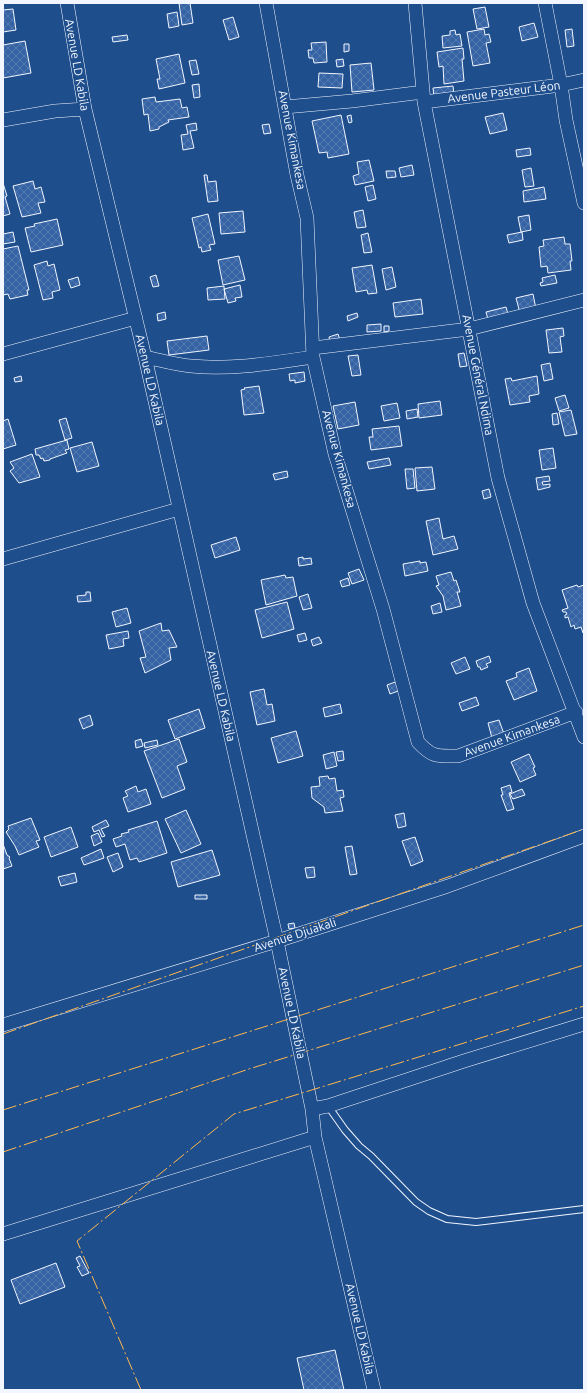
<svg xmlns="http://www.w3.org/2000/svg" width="587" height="1393" viewBox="0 0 587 1393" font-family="Ubuntu,sans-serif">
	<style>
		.building { fill: url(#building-cross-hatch); stroke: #f2f6ff }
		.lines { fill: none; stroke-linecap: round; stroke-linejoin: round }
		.service-casing { stroke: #f2f6ff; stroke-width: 8 }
		.minor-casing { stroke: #f2f6ff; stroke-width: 14 }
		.service { stroke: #1f4e8c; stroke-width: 6 }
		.minor { stroke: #1f4e8c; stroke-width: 13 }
		.power { stroke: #ffb74d; stroke-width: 1; stroke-dasharray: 14 3 2 3; stroke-linecap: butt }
		.labels { text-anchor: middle; stroke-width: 3; stroke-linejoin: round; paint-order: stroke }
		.street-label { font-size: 12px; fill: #f2f6ff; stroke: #1f4e8c }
	</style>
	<defs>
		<pattern id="building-cross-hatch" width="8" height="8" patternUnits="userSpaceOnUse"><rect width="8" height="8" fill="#3563a3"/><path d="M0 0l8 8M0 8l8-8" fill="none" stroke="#537ab1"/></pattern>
	</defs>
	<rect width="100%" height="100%" fill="#1f4e8c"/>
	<path class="building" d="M179,3H190L193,23L182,25Z
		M485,7L489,27L477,29L473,9Z
		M13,9L16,30L3,32V10Z
		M177,12L179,26L169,28L167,14Z
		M233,17L239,37L229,40L223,20Z
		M534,23L538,37L522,41L519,27Z
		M484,29L485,35L489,34L491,42L486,43L490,63L473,66L467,32Z
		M572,29L574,46L567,47L565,30Z
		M455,30L456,35L460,34L462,46L443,48L442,36L450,35V31Z
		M127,35L128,40L113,42L112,37Z
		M25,41L31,73L3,78V45Z
		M326,42L327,62L314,63L313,58H309L308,50H312L311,43Z
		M344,44H349V51L344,52Z
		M463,48L464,59H462L464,81L444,84L443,66L439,67L437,52Z
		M179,54L185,83L159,89L157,79H160L156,59Z
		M343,59L344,66L337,67L336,60Z
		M196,60L199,74L192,75L189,61Z
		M371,63L374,90L352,92L350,65Z
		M319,73L343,74L342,88L318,87Z
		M199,84L200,97L194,98L192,85Z
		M453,86L454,95L434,97L433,88Z
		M155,97L156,102L180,99L182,108L187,107L189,117L168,120L169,122L159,127V129L150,131L148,114L144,115L142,99Z
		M503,113L507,130L490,134L485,117Z
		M341,115L349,154L328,158L327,152L319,153L312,121Z
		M351,115L352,122L349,123L347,116Z
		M196,123L197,130L190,131L194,148L183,150L181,135L188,134L186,125Z
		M269,124L271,133L264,134L262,125Z
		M530,148L531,155L517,157L516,150Z
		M369,160L374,181L355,185L353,176L359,174L357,162Z
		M412,165L414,175L401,177L399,168Z
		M531,168L534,186L525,187L522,170Z
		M386,171H395L396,177L387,178Z
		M204,175H207L208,182L216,181L218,201L208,202Z
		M33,181L35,189L41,187L45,202L38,203L41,213L22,217L13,186Z
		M3,183L7,196L5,197L10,214L3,216Z
		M373,185L376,199L368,201L365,187Z
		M544,187L546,199L524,202L523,191Z
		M363,210L366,227L357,228L354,212Z
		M243,211L245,232L221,234L219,213Z
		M208,214L215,244L209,245L211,250L202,252L201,247L199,248L192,218Z
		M529,215L531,230L521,232L518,217Z
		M57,219L63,245L31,252L25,228L35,226L34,224Z
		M13,232L15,242L3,244V234Z
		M522,232L523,240L509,243L507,235Z
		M368,233L372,252L364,253L361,235Z
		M564,237L565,244H570L572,261H570L571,270L548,273L547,266L541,267L539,247L544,246L543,240Z
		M18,246L29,290H27L28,295L10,299L8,294L3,295V249Z
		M239,256L245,280L223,285L218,260Z
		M47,261L48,266L54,264L60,290L52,292L53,298L43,300L34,265Z
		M372,265L377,293L368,294L367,290L356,292L352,268Z
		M392,267L396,287L386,290L382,269Z
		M156,275L159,286L153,287L150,277Z
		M555,275L557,283L541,286L540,283L543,282L542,278Z
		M78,277L80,285L71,288L68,280Z
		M240,285L242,297L235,298L236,301L228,303L224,289Z
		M224,286L225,299L208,300L207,288Z
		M533,294L536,309L520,313L516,298Z
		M421,299L423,314L395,317L393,303Z
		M506,307L509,318L489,323L486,312Z
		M165,312L166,319L158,321L157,314Z
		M357,313L358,317L348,321L347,316Z
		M381,324V331L367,332V325Z
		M384,326H389V331L384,332Z
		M563,328L564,336L560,337L562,352L549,353L546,330Z
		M338,334L340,340L330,343L329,337Z
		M207,336L209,350L169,355L167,341Z
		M464,353L467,366L460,367L458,354Z
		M358,355L361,375L352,376L348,356Z
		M550,363L553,379L544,381L541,365Z
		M304,372L305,381L295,383V380L290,381L289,374Z
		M21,376L22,381L15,382L14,378Z
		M537,376L539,394L529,396L530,402L510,405L505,379L511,378L512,381Z
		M259,386L264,413L244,415L241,390L245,389L244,388Z
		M565,395L569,408L559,411L555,398Z
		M440,401L442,415L419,418L418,404Z
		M355,402L359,425L338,429L333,406Z
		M397,403L400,418L384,421L381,406Z
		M417,409L418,417L407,419L406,411Z
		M571,410L577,434L565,436L559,412Z
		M557,413L559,424L553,425L552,414Z
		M66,418L72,438L65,440L59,420Z
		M8,419L16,445L3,449V421Z
		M399,426L402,446L371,450L369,437H373L372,429Z
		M67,440L69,449L65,450L67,453L50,459V460L44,461L43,458L41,459L39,455H36L35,449Z
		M92,442L99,466L77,472L70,448Z
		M553,448L556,468L542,470L539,450Z
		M32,454L40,477L19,483L10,471L14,468L10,462Z
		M389,458L391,465L369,469L367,462Z
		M432,467L435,489L417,491L415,468Z
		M405,469H413L415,488L407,489Z
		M287,471L288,477L275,480L273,474Z
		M549,476L550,481L542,482L543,485L550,484V487L538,490L536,478Z
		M489,489L491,497L484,499L482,491Z
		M439,518L443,539L454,536L458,549L433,555L426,521Z
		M236,537L240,550L215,558L211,545Z
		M303,557V559L311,558L312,564L299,566L298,558Z
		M420,561V563L426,562L428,571L405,576L403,564Z
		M359,569L364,580L352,584L348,573Z
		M451,572L454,581L456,580L460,592H457L461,606L446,610L443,596L436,586L439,585L436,576Z
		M285,575L286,578L293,577L297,596L266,605L261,580Z
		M348,578L350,585L342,587L340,581Z
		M577,585L578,587L584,585V632L583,633L581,627L575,629L574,625L571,627L568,617L565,618V615L567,614L566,612H563L562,610L568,608L562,590Z
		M86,592H90L91,601L78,602L77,596L86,595Z
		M308,594L312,608L303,610L299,597Z
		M287,602L294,629L262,638L255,610Z
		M440,603L442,612L433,614L431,606Z
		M127,608L131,623L116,627L112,612Z
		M161,623L162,631L169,630L177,647L169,648L171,660L145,673L140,658L146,657L139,631Z
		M128,631L129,638L123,639L124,646L109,649L106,635Z
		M305,633L307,640L299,642L297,635Z
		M319,637L322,643L313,646L311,640Z
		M489,656L491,662L486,664L488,667L481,670L480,667H478L476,661Z
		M465,657L470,669L456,674L451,663Z
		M529,668L537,691L514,700L506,681L517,677L516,673Z
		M398,681L401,690L390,694L387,685Z
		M264,689L267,705L272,704L275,721L257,725L250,692Z
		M476,697L479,705L462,711L459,703Z
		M340,704L342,713L325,717L323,708Z
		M199,709L205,728L175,739L168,720Z
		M90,715L93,725L83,729L79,719Z
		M499,720L504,734L492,738L488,723Z
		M296,731L303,756L278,763L271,738Z
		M141,739L143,746L136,748L135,741Z
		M179,739L187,762L177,766L185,789L162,798L144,751Z
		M157,740L158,745L145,748L144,743Z
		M343,751L344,760L338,761L336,752Z
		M334,752L337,766L326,769L323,755Z
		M529,754L535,767L533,768L536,775L520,782L511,762Z
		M328,776L329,779L335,778L337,791L343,790L344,797L340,798L343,811L325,813L324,807L312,798L311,787L320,786L319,777Z
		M510,785L512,792L509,793L514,809L507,811L501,795H503L501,788Z
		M136,786L138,792L146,789L151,804L128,812L123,798L128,796L125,791Z
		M522,789L525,795L513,799L510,794Z
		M186,810L201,844L181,853L165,819Z
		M404,813L406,826L398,828L395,815Z
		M31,818L40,840L36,841L39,847L19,855L15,846L6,832L9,829L8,826Z
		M106,820L109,826L101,829L105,836L102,837L99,830L94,832L92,827Z
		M157,821L167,853L139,862L137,858L130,860L125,844L116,847L113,839L122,836L121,834L129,832L128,830Z
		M71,827L78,847L51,857L44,837Z
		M98,833L102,842L94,846L91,836Z
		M415,837L423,861L411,866L402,841Z
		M3,844L7,855L10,857L9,858L12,866L3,869Z
		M352,846L357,874L350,875L345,847Z
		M101,849L104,858L84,865L81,858Z
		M212,850L220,875L178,887L171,862Z
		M118,853L123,867L113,872L107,857Z
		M314,867L315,877L307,878L305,868Z
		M75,873L77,882L61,886L58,877Z
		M195,895H207V899H195Z
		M294,923L295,928L289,929L288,924Z
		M80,1256L89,1273L82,1276L77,1267L80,1266L76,1258Z
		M56,1263L65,1287L20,1304L11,1280Z
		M335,1350L344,1390H304L297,1358Z"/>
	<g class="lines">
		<defs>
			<path id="service" d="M328,1106L345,1130L359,1146L371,1156L416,1202L429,1211L447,1219L476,1222L584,1209"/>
			<path id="minor" d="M67,3L85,109L145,357L277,941L312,1109L315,1137L374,1390
				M266,3L297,175L307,218L313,357L335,454L383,609L418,742C433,758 437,756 458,756L576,712
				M415,3L424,102L498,478L533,603L584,737
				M545,3L561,85L566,120L584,203
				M424,102L561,85L584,80
				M285,107L352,101L423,92
				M3,120L55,111L85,109
				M313,348L469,329L584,300
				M3,354L136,318
				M145,357C160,360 176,365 191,366C232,370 273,363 313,357
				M3,559L179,509
				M3,1025L277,941L448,886L584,836
				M312,1109L328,1106L464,1061L584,1024
				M3,1234L315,1137"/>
		</defs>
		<use href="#service" class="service-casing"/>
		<use href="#minor" class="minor-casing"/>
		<use href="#service" class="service"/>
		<use href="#minor" class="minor"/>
		<path class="power" d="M3,1034L584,829
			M3,1110L584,925
			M3,1152L249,1069L584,965
			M141,1390L77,1241L234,1114L584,1006"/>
	</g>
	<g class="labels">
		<g class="street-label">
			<text transform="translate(77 65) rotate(80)" y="4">Avenue LD Kabila</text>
			<text transform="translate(504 92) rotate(-7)" y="4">Avenue Pasteur Léon</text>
			<text transform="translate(292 140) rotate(79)" y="4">Avenue Kimankesa</text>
			<text transform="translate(478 375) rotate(79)" y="4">Avenue Général Ndima</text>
			<text transform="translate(150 380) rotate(77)" y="4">Avenue LD Kabila</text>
			<text transform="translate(339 459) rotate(75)" y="4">Avenue Kimankesa</text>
			<text transform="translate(221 696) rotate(77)" y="4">Avenue LD Kabila</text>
			<text transform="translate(512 736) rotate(-20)" y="4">Avenue Kimankesa</text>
			<text transform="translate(295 935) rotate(-18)" y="4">Avenue Djuakali</text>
			<text transform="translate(292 1013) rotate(78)" y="4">Avenue LD Kabila</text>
			<text transform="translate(360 1329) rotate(77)" y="4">Avenue LD Kabila</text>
		</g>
	</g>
	<rect width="587" height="1393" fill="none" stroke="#f2f6ff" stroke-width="8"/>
</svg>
